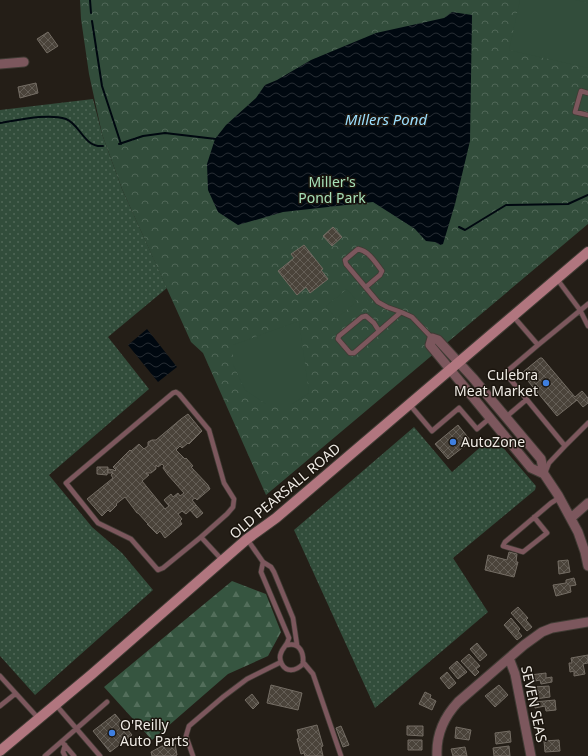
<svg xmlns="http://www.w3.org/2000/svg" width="588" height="756" viewBox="0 0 588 756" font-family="'Noto Sans',sans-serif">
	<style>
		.grass { fill: url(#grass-dots) }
		.forest { fill: url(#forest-firs) }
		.park { fill: url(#park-crowns) }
		.garden { fill: #324d3b }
		.water { fill: url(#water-waves) }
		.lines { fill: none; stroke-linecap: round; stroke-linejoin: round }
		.stream { stroke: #000810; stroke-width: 2 }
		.building { fill: url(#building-cross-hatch); stroke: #746d64; fill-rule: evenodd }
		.lane-casing { stroke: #403b34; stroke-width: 6 }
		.street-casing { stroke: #403b34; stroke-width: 11 }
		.secondary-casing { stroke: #403b34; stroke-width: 12 }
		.lane { stroke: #7c575d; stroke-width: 4.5 }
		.street { stroke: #7c575d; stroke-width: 9 }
		.secondary { stroke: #b1767f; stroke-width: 10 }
		.shop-dot { fill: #3f7fe0; stroke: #1b150e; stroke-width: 1.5 }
		.labels { text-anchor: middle; stroke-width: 3; stroke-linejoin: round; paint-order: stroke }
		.park-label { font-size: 14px; fill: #a6e0b8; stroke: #1b150e }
		.poi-label { font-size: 14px; fill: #efebe5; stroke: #1b150e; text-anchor: start }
		.street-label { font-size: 14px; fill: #efebe5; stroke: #1b150e }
		.water-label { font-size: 15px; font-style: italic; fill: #9addfd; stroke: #1b150e }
	</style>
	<defs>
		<pattern id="grass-dots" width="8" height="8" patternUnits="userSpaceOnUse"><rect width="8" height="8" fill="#324d3b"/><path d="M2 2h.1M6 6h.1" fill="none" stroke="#506757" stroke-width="1.8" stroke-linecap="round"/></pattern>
		<pattern id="forest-firs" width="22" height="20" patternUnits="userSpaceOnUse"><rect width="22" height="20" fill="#365540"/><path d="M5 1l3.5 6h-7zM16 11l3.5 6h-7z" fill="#536e5b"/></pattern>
		<pattern id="park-crowns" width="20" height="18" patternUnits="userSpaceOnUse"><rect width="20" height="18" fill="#324d3b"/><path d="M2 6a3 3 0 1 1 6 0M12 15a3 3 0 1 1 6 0" fill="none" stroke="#506757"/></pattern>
		<pattern id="water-waves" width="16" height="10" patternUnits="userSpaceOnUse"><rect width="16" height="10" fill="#000810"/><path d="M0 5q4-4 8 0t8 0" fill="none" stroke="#262c33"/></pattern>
		<pattern id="building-cross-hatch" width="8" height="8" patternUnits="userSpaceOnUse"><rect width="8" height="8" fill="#4a433a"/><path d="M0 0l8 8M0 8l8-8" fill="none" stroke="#645e56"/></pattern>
	</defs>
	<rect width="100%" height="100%" fill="#241e17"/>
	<path class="grass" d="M93,99L102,134L122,189L167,288L108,337L149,389L49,475L92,527L122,553L153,590L35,695L0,656V110Z
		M414,427L452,472L493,436L536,486L535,490L453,558L488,612L375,708L294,530Z"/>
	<path class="forest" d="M232,581L266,594L281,632L268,656L228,674L152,740L104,687Z"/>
	<path class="park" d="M80,0H588V224L266,495L203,353L191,342L122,189L102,134L89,74L81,19Z"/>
	<path class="garden" d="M520,0H575L588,3V68L509,50Z
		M347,289L357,301L336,319L326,306Z
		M299,321L309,393L292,404H266L245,390L233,364V345Z"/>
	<path class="water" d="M452,12L472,15L470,141L455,204L443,244L440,245L435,242L426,241L415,229L373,202L283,212L238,225L218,212L208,190L207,164L215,139L226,125L256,98L265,85L277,80L311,60L376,33L444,18Z
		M147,329L177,367L158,382L128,345Z"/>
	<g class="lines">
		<path class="stream" d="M90,0L91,13
			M92,21L102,86L121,144
			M0,123C19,120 48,113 66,119C80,124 84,148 103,146
			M119,144L143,136L165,133L216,139
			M459,227L465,230L506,205L568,204L588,195"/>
	</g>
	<path class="building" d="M48,32L58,46L47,53L37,39Z
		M36,83L38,93L20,98L18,87Z
		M333,227L342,237L332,246L323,236Z
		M304,245L323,269L321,270L328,279L310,293L306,287L297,295L278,271L294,258L291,254Z
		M540,358H542L575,397L582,391L588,398V403L583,407L577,400L557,416L523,375L524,374L523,372Z
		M188,414L202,431L189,444L188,443L182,448L180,446L176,450L185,459L186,458L193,466L191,467L208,485L210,489L197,500L195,498L192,500L196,505L186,514L182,511L178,514L182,519L180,521L182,524L165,538L160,531L157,534L147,524H148L138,513H137L125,497L116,504L117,505L110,512L108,510L102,516L87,499L113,478L111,475L113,473H108V469L114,470L115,471L116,470L113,467L130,450L131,451L139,444L144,449L148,446V442L152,440H156L181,419ZM162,464L164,466L163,468L168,475L184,493L180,496L178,493L173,497L171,494L164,500L169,506L165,509L142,481L149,475L146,473H151L156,469V465L158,467Z
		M458,425L471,441L448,459L435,444Z
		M97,467H108L107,475L97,474Z
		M196,505L203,513L197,518L190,510Z
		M509,552L517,554L516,562H518L514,577L485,570L488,555L507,560Z
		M568,560L570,572L559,574L558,561Z
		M574,578L576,585L570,586L571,592L556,596L553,585L566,583V580Z
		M518,607L528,618L526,620L532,627L527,631L511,613Z
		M511,618L520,629L518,631L522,636L517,640L504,625Z
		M477,643L487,655L480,661L470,649Z
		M469,654L480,666L476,669L479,672L475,676L461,661Z
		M588,655V663L583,664L585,674L574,676V671L570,672L569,663H572L571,658Z
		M457,661L467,672L458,679L449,668Z
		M447,672L456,683L449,689L440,678Z
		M546,673V678L552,677V682L541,684L540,680L535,681V678L531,679L530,675Z
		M271,685L302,693L298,710L267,703Z
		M499,685L508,695L495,707L485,696Z
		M549,686L550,697L535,699L534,687Z
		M425,692L431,695L430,698L436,701L432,710L419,704Z
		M252,694L259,703L253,709L245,700Z
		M555,700L556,710L546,711L545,706L535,708L534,702Z
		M115,714L132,735L110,752L93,731Z
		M317,725L323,746L321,747L323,756H305L304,753L301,754L297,739L299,738L297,730Z
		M341,726L349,745L343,747L336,728Z
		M407,726H423V736L407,735Z
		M456,727L471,730L469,740L455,738Z
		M510,731L511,742L496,744L495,733Z
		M408,740H422V750H408Z
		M559,740L560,751L545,752L544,741Z
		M175,744L177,755L175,756H152L151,752L162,746Z
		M509,746L510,756H494L493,748Z
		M465,747L467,756H453L451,749Z"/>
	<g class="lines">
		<defs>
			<path id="lane" d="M588,93L581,91L575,112L588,115
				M557,279L580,310L588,326
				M366,287L380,275L382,271C375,262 369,251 358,249L345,260L346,264L378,302L387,307L401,312
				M513,316L538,345L505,373L565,446L549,463L545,473
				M379,331L374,323L366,316L362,317L339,336L338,339L350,353H354L401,312L412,317L432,338
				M538,345L588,304
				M410,405L432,431L459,408L477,429L490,418
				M506,417L526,400
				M565,446L588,423
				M534,517L547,533L523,552L503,546L505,542L551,503L559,498
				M201,537L163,568L158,570L131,539L98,523L66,483L173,393L176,392L179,394L209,430L224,483L234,499L233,507L227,514L201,537L223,561
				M247,539L263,562L271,567L274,572L293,618L297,645
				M263,562L261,572L289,638C287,646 283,647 281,653C278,660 283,670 291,670C296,670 300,667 303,664C304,653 300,642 287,645
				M303,662L313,674L341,756
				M0,676L39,719
				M56,705L100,756
				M0,706L15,694
				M62,742L74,756
				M65,745L63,752L65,756
				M45,756L107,702
				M193,756L186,736L189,726L223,697L247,679L281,662"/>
			<path id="street" d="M0,64L24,62
				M544,474L531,468L430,345L432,338L438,340L473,378L541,459L544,474L558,495L578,532L585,552L588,566
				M571,518L588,503
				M509,658L515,674L531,756
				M437,756C436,735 444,717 458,702L524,645L542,632L552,628L588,622"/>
			<path id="secondary" d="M0,751L91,675L247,539L276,518L588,252"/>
		</defs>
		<use href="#lane" class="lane-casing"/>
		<use href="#street" class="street-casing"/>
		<use href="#secondary" class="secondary-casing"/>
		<use href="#lane" class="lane"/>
		<use href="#street" class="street"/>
		<use href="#secondary" class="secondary"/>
	</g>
	<g class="shop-dot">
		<circle cx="546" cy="383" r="4"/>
		<circle cx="453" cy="442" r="4"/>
		<circle cx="112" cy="733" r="4"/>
	</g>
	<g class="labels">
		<g class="park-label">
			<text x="332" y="187">Miller's<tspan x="332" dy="16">Pond Park</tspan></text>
		</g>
		<g class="poi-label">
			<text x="538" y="380" text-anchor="end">Culebra<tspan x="538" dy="16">Meat Market</tspan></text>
			<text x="461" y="447">AutoZone</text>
			<text x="120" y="730">O'Reilly<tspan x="120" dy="16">Auto Parts</tspan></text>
		</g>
		<g class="street-label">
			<text transform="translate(285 491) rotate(-40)" y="5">OLD PEARSALL ROAD</text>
			<text transform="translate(534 704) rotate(78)" y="5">SEVEN SEAS</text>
		</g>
		<g class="water-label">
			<text x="386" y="125">Millers Pond</text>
		</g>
	</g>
</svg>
